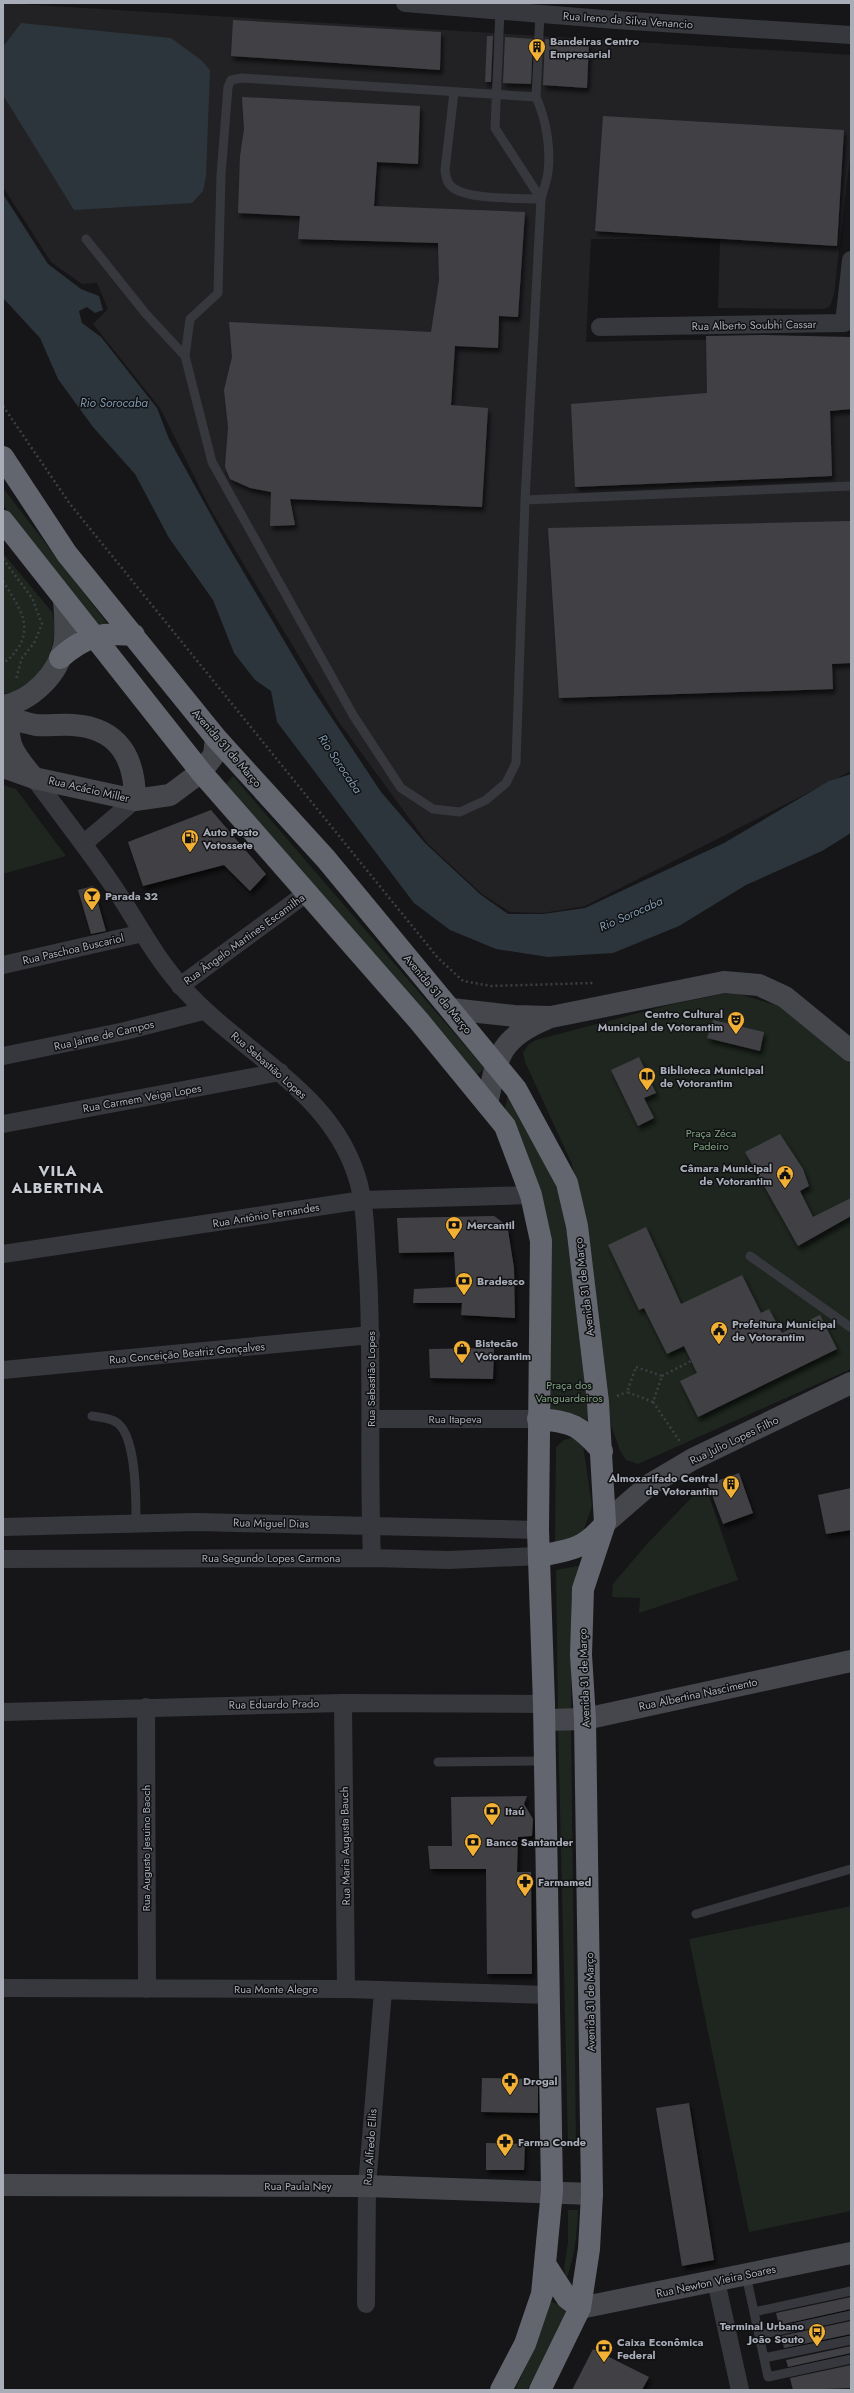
<svg xmlns="http://www.w3.org/2000/svg" width="854" height="2393" viewBox="0 0 854 2393" font-family="Jost,sans-serif">
	<style>
		.built { fill: #222225 }
		.green { fill: #1e261f }
		.water { fill: #2c353c }
		.building { fill: #404145; filter: url(#shadow) }
		.lines { fill: none; stroke-linecap: round; stroke-linejoin: round }
		.path { stroke: #3d3f44; stroke-width: 2.5; stroke-dasharray: 2 3; stroke-linecap: butt }
		.lane { stroke: #37383d; stroke-width: 9 }
		.street { stroke: #37383d; stroke-width: 18 }
		.secondary { stroke: #45474d; stroke-width: 22 }
		.highway { stroke: #63666e; stroke-width: 22 }
		.labels { text-anchor: middle; stroke-width: 3; stroke-linejoin: round; paint-order: stroke }
		.street-label { font-size: 11px; fill: #a8adb8; stroke: #111113 }
		.poi-label { font-size: 11px; font-weight: bold; fill: #a8adb8; stroke: #111113; text-anchor: start }
		.park-label { font-size: 11px; fill: #7fa381; stroke: #111113 }
		.water-label { font-size: 12px; font-style: italic; fill: #7f9bb3; stroke: #111113 }
		.district-label { font-size: 15px; font-weight: bold; letter-spacing: 1px; fill: #c9ccd4; stroke: #111113 }
	</style>
	<defs>
		<filter id="shadow"><feDropShadow dx="2.5" dy="4.5" stdDeviation="2" flood-color="#0009"/></filter>
	</defs>
	<rect width="100%" height="100%" fill="#161618"/>
	<path class="built" d="M3,3L851,55V149L834,294L830,306L824,309L718,308L720,239H591L586,342L686,340L851,341V771L585,906L543,913L510,912L482,894L428,844L338,721L211,510L160,408L93,324L108,309L97,283L82,284L51,262L3,187Z"/>
	<path class="green" d="M3,488L107,623L93,628L3,505Z
		M3,553L52,612L56,627L48,663L34,680L13,692L3,694Z
		M233,776L485,1069L472,1078L226,784Z
		M3,785L16,789L66,856L3,874Z
		M722,994H739L779,1006L851,1064V1369L638,1464L626,1460L620,1451L611,1425L593,1275L572,1164L525,1062L523,1053L528,1045L536,1040L669,1005Z
		M509,1091L562,1199L592,1423C577,1414 567,1410 549,1412L520,1142L505,1109Z
		M571,1438L577,1439L583,1445L592,1506L583,1532L568,1541L555,1542L556,1447L564,1440Z
		M707,1490L738,1580L639,1613L640,1598L612,1597L613,1584L646,1545L694,1495Z
		M583,1565L571,1598V1713H558L556,1570Z
		M558,1724L571,1725L576,2142L573,2144L568,2142Z
		M851,1906V2211L749,2232L689,1939Z
		M568,2210H578C577,2234 575,2257 566,2280L564,2268L568,2242Z
		M549,2301L571,2309L527,2390H515L535,2346Z"/>
	<path class="water" d="M21,23L171,38L201,60L210,70L206,176L203,191L192,203L74,210L3,95V47Z
		M3,194L48,264L81,289L99,296L103,310L95,313L87,307L79,311L82,323L101,337L157,408L169,439L227,544L312,688L381,792L425,843L481,895L508,914H543L585,908L724,843L829,781L851,774V833L822,851L746,885L679,926L613,953L548,957L496,949L450,930L414,903L277,722L271,691L255,680L234,653L213,600L169,538L135,474L93,427L58,379L40,338L4,299Z"/>
	<path class="building" d="M233,20L441,32L440,70L231,56Z
		M487,36H493L491,82H485Z
		M505,37L533,39L531,84L503,83Z
		M545,39L589,42L587,88L543,85Z
		M242,97L420,106L418,164L377,162L374,206L525,212L518,317L499,316L498,348L455,346L451,405L488,408L482,507L290,499L295,525L270,526L271,492L250,488L230,479L225,467L228,427L224,390L232,357L229,322L431,332L439,280L438,243L298,239L300,216L238,213L240,156L244,129Z
		M603,116L844,130L837,246L595,231Z
		M763,335L851,337V409L830,411L832,476L575,487L571,404L707,393L706,336Z
		M851,521V663L832,664L833,689L559,698L548,528Z
		M211,810L266,874L250,891L224,865L143,886L128,842Z
		M93,886L106,931L91,934L78,890Z
		M713,1020L764,1032L760,1051L707,1038Z
		M639,1057L656,1093L644,1098L654,1118L638,1126L611,1070Z
		M780,1134L803,1169L809,1186L800,1191L813,1217L851,1198V1216L798,1246L745,1152Z
		M494,1216L505,1224L508,1230L514,1268L515,1318L461,1315L462,1303H413L414,1289L456,1287L454,1252L399,1253L397,1218Z
		M646,1227L681,1304L742,1275L761,1313L769,1309L782,1333L820,1315L837,1349L698,1417L680,1381L697,1373L684,1346L667,1354L644,1308L639,1310L608,1245Z
		M494,1348L493,1379L430,1378L429,1349Z
		M739,1473L753,1513L723,1524L708,1484Z
		M851,1488V1530L826,1534L818,1495Z
		M527,1796L524,1804L533,1819L532,1836L518,1837L517,1872H531L532,1974H487L486,1869H430L428,1846H452L451,1797Z
		M482,2078L538,2079V2113L481,2112Z
		M689,2103L714,2260L682,2266L656,2108Z
		M486,2143L525,2144L524,2170H486Z
		M851,2297V2309L779,2325L776,2313Z
		M851,2321V2334L784,2348L781,2336Z
		M851,2346V2353L788,2367L786,2360Z
		M593,2349L649,2377L642,2390H572Z
		M851,2365V2388L793,2390L790,2378Z"/>
	<g class="lines">
		<path class="path" d="M3,406L70,504L438,958L463,981L491,986L593,983
			M3,559L32,598L42,624L34,643L22,658L16,679
			M3,581C16,603 34,624 18,648C13,655 10,659 3,663
			M636,1367L662,1376L653,1402L627,1392Z
			M662,1376L691,1361
			M617,1396L627,1392
			M653,1402L681,1443"/>
		<path class="lane" d="M500,10L495,128L541,199
			M454,92L445,170C446,176 446,182 452,187C467,200 520,198 541,199
			M536,97L242,78L231,80L228,87L221,175L218,293L190,319L185,356L212,462L353,715L401,788L433,809L460,812L486,800L506,783L516,763L525,500L541,199C543,191 547,181 548,172C551,148 546,119 536,97L540,13
			M86,239L146,314L185,356
			M525,500L851,486
			M750,1256L850,1327
			M92,1416C100,1417 110,1418 116,1422C137,1435 136,1501 136,1523
			M438,1762L545,1761
			M696,1914L851,1869
			M746,2275L768,2377L851,2359
			M754,2312L851,2291
			M759,2335L851,2315
			M764,2358L851,2340"/>
		<path class="street" d="M405,3L616,20L851,35
			M600,327L844,323L851,260
			M34,778C59,812 85,845 109,880C134,915 153,956 183,988C237,1049 322,1086 353,1166C367,1200 365,1237 368,1273C373,1368 368,1463 372,1558
			M83,844L135,800
			M3,965L143,933
			M180,986L308,892
			M3,1056L125,1031L203,1011
			M3,1124L280,1072
			M3,1254L363,1200L531,1195
			M3,1370L371,1335
			M371,1419H538
			M3,1527L196,1522L538,1530
			M3,1559L372,1558L449,1560L539,1556
			M343,1703L346,1989
			M146,1707L147,1989
			M3,1712L343,1703L544,1704
			M3,1988L346,1989L549,1995
			M716,2281L740,2390
			M366,2304L367,2186L383,1991"/>
		<path class="secondary" d="M13,705C3,740 11,752 34,778
			M3,706C31,701 58,675 64,646C67,631 65,616 64,600
			M3,717C14,719 25,723 36,725C48,726 61,724 73,725C118,728 135,757 135,800
			M3,767L34,778L135,800L170,795L201,772L214,755L216,738
			M451,1009L514,1016L551,1017L724,982L759,985L785,997L851,1051
			M487,1104C497,1058 499,1038 546,1019
			M605,1523L649,1485L693,1459L851,1383
			M545,1720L585,1719L851,1661
			M3,2185L367,2186L592,2194
			M580,2308L851,2253"/>
		<path class="highway" d="M3,457L67,554L216,738L326,859L516,1089L567,1183L577,1226L598,1402L605,1523L583,1589L581,1655L585,1719L592,2194L589,2249L580,2308L540,2390
			M3,521L201,772L419,1021L505,1126L531,1195L541,1241L538,1530L544,1704L552,2191L542,2294L525,2344L501,2390
			M60,658C85,636 101,632 134,635
			M538,1419C573,1422 579,1425 602,1451
			M539,1556C570,1550 583,1550 604,1525
			M545,2264L567,2298L580,2308"/>
	</g>
	<defs>
		<symbol id="building-pin" viewBox="-11 -11 22 30"><path d="M0 17L-7.5 6A9.5 9.5 0 1 1 7.5 6Z" fill="#f2b134" stroke="#111113"/><path d="M-4-6H4V6H1V3H-1V6H-4ZM-2.5-4.3h1.7v1.8h-1.7ZM.8-4.3h1.7v1.8H.8ZM-2.5-1h1.7V.8h-1.7ZM.8-1h1.7V.8H.8Z" fill="#111"/></symbol>
		<symbol id="fuel-pin" viewBox="-11 -11 22 30"><path d="M0 17L-7.5 6A9.5 9.5 0 1 1 7.5 6Z" fill="#f2b134" stroke="#111113"/><path d="M-5.5-6h7V0h2V4h1.3V-2.5L3-4.5l.8-.8L6-3V5H2.5V1h-1V6h-7ZM-4.2-4.7v3.2H.2V-4.7Z" fill="#111"/></symbol>
		<symbol id="bar-pin" viewBox="-11 -11 22 30"><path d="M0 17L-7.5 6A9.5 9.5 0 1 1 7.5 6Z" fill="#f2b134" stroke="#111113"/><path d="M-6-5H6L.8 .8V4.5H3.5V6h-7V4.5H-.8V.8Z" fill="#111"/></symbol>
		<symbol id="theatre-pin" viewBox="-11 -11 22 30"><path d="M0 17L-7.5 6A9.5 9.5 0 1 1 7.5 6Z" fill="#f2b134" stroke="#111113"/><path d="M-5-5.5Q0-4 5-5.5V0Q5 5 0 6Q-5 5-5 0ZM-3.3-2.5H-1v1.5H-3.3ZM1-2.5H3.3v1.5H1ZM-2.8 1Q0 5.5 2.8 1Z" fill="#111"/></symbol>
		<symbol id="library-pin" viewBox="-11 -11 22 30"><path d="M0 17L-7.5 6A9.5 9.5 0 1 1 7.5 6Z" fill="#f2b134" stroke="#111113"/><path d="M-6-4Q-3-5.5-.7-3.5V5Q-3 3-6 4ZM6-4Q3-5.5 .7-3.5V5Q3 3 6 4Z" fill="#111"/></symbol>
		<symbol id="civic-pin" viewBox="-11 -11 22 30"><path d="M0 17L-7.5 6A9.5 9.5 0 1 1 7.5 6Z" fill="#f2b134" stroke="#111113"/><path d="M-.6-6.5H3V-4.5H.6V-3L4-1V1h2V6H-6V1h2V-1L-.6-3ZM-1.2 2.5V6h2.4V2.5Z" fill="#111"/></symbol>
		<symbol id="bank-pin" viewBox="-11 -11 22 30"><path d="M0 17L-7.5 6A9.5 9.5 0 1 1 7.5 6Z" fill="#f2b134" stroke="#111113"/><path d="M-6-4H6V4H-6ZM0-2.3a2.3 2.3 0 1 0 0 4.6a2.3 2.3 0 1 0 0-4.6Z" fill="#111"/></symbol>
		<symbol id="shop-pin" viewBox="-11 -11 22 30"><path d="M0 17L-7.5 6A9.5 9.5 0 1 1 7.5 6Z" fill="#f2b134" stroke="#111113"/><path d="M-5-2.5h2.3a2.7 3.5 0 0 1 5.4 0H5L5.5 6h-11ZM-1.5-2.5h3a1.5 2.3 0 0 0-3 0Z" fill="#111"/></symbol>
		<symbol id="pharmacy-pin" viewBox="-11 -11 22 30"><path d="M0 17L-7.5 6A9.5 9.5 0 1 1 7.5 6Z" fill="#f2b134" stroke="#111113"/><path d="M-2-6h4v4h4v4h-4v4h-4v-4h-4v-4h4Z" fill="#111"/></symbol>
		<symbol id="bus-pin" viewBox="-11 -11 22 30"><path d="M0 17L-7.5 6A9.5 9.5 0 1 1 7.5 6Z" fill="#f2b134" stroke="#111113"/><path d="M-5-6H5V4H4V6H2V4H-2V6H-4V4H-5ZM-3.5-4V0h7V-4ZM-3.5 1.2v1.5H-2V1.2ZM2 1.2v1.5H3.5V1.2Z" fill="#111"/></symbol>
	</defs>
	<g fill-rule="evenodd">
		<use href="#building-pin" x="527" y="37" width="20" height="27"/>
		<use href="#fuel-pin" x="180" y="828" width="20" height="27"/>
		<use href="#bar-pin" x="82" y="886" width="20" height="27"/>
		<use href="#theatre-pin" x="726" y="1010" width="20" height="27"/>
		<use href="#library-pin" x="637" y="1066" width="20" height="27"/>
		<use href="#civic-pin" x="775" y="1164" width="20" height="27"/>
		<use href="#bank-pin" x="444" y="1215" width="20" height="27"/>
		<use href="#bank-pin" x="454" y="1271" width="20" height="27"/>
		<use href="#civic-pin" x="709" y="1320" width="20" height="27"/>
		<use href="#shop-pin" x="452" y="1339" width="20" height="27"/>
		<use href="#building-pin" x="721" y="1474" width="20" height="27"/>
		<use href="#bank-pin" x="482" y="1801" width="20" height="27"/>
		<use href="#bank-pin" x="463" y="1832" width="20" height="27"/>
		<use href="#pharmacy-pin" x="515" y="1872" width="20" height="27"/>
		<use href="#pharmacy-pin" x="500" y="2071" width="20" height="27"/>
		<use href="#pharmacy-pin" x="495" y="2132" width="20" height="27"/>
		<use href="#bus-pin" x="807" y="2322" width="20" height="27"/>
		<use href="#bank-pin" x="594" y="2338" width="20" height="27"/>
	</g>
	<g class="labels">
		<g class="street-label">
			<text transform="translate(628 20) rotate(4)" y="4">Rua Ireno da Silva Venancio</text>
			<text transform="translate(754 325) rotate(-1)" y="4">Rua Alberto Soubhi Cassar</text>
			<text transform="translate(227 748) rotate(49)" y="4">Avenida 31 de Março</text>
			<text transform="translate(89 789) rotate(13)" y="4">Rua Acácio Miller</text>
			<text transform="translate(244 939) rotate(-36)" y="4">Rua Ângelo Martines Escamilha</text>
			<text transform="translate(73 949) rotate(-13)" y="4">Rua Paschoa Buscariol</text>
			<text transform="translate(438 994) rotate(50)" y="4">Avenida 31 de Março</text>
			<text transform="translate(104 1035) rotate(-13)" y="4">Rua Jaime de Campos</text>
			<text transform="translate(269 1065) rotate(41)" y="4">Rua Sebastião Lopes</text>
			<text transform="translate(142 1098) rotate(-10)" y="4">Rua Carmem Veiga Lopes</text>
			<text transform="translate(266 1215) rotate(-9)" y="4">Rua Antônio Fernandes</text>
			<text transform="translate(584 1287) rotate(-97)" y="4">Avenida 31 de Março</text>
			<text transform="translate(187 1353) rotate(-5)" y="4">Rua Conceição Beatriz Gonçalves</text>
			<text transform="translate(371 1379) rotate(-90)" y="4">Rua Sebastião Lopes</text>
			<text x="455" y="1423">Rua Itapeva</text>
			<text transform="translate(734 1440) rotate(-26)" y="4">Rua Julio Lopes Filho</text>
			<text transform="translate(271 1523) rotate(1)" y="4">Rua Miguel Dias</text>
			<text x="271" y="1562">Rua Segundo Lopes Carmona</text>
			<text transform="translate(584 1678) rotate(-92)" y="4">Avenida 31 de Março</text>
			<text transform="translate(698 1694) rotate(-12)" y="4">Rua Albertina Nascimento</text>
			<text transform="translate(274 1704) rotate(-1)" y="4">Rua Eduardo Prado</text>
			<text transform="translate(345 1846) rotate(-91)" y="4">Rua Maria Augusta Bauch</text>
			<text transform="translate(146 1848) rotate(-90)" y="4">Rua Augusto Jesuino Baoch</text>
			<text x="276" y="1993">Rua Monte Alegre</text>
			<text transform="translate(590 2002) rotate(-91)" y="4">Avenida 31 de Março</text>
			<text transform="translate(370 2147) rotate(-86)" y="4">Rua Alfredo Ellis</text>
			<text x="298" y="2190">Rua Paula Ney</text>
			<text transform="translate(716 2281) rotate(-12)" y="4">Rua Newton Vieira Soares</text>
		</g>
		<g class="poi-label">
			<text x="550" y="45">Bandeiras Centro<tspan x="550" dy="13">Empresarial</tspan></text>
			<text x="203" y="836">Auto Posto<tspan x="203" dy="13">Votossete</tspan></text>
			<text x="105" y="900">Parada 32</text>
			<text x="723" y="1018" text-anchor="end">Centro Cultural<tspan x="723" dy="13">Municipal de Votorantim</tspan></text>
			<text x="660" y="1074">Biblioteca Municipal<tspan x="660" dy="13">de Votorantim</tspan></text>
			<text x="772" y="1172" text-anchor="end">Câmara Municipal<tspan x="772" dy="13">de Votorantim</tspan></text>
			<text x="467" y="1229">Mercantil</text>
			<text x="477" y="1285">Bradesco</text>
			<text x="732" y="1328">Prefeitura Municipal<tspan x="732" dy="13">de Votorantim</tspan></text>
			<text x="475" y="1347">Bistecão<tspan x="475" dy="13">Votorantim</tspan></text>
			<text x="718" y="1482" text-anchor="end">Almoxarifado Central<tspan x="718" dy="13">de Votorantim</tspan></text>
			<text x="505" y="1815">Itaú</text>
			<text x="486" y="1846">Banco Santander</text>
			<text x="538" y="1886">Farmamed</text>
			<text x="523" y="2085">Drogal</text>
			<text x="518" y="2146">Farma Conde</text>
			<text x="804" y="2330" text-anchor="end">Terminal Urbano<tspan x="804" dy="13">João Souto</tspan></text>
			<text x="617" y="2346">Caixa Econômica<tspan x="617" dy="13">Federal</tspan></text>
		</g>
		<g class="park-label">
			<text x="711" y="1137">Praça Zéca<tspan x="711" dy="13">Padeiro</tspan></text>
			<text x="569" y="1389">Praça dos<tspan x="569" dy="13">Vanguardeiros</tspan></text>
		</g>
		<g class="water-label">
			<text x="114" y="407">Rio Sorocaba</text>
			<text transform="translate(340 764) rotate(56)" y="4">Rio Sorocaba</text>
			<text transform="translate(631 914) rotate(-24)" y="4">Rio Sorocaba</text>
		</g>
		<g class="district-label">
			<text x="58" y="1176">VILA<tspan x="58" dy="17">ALBERTINA</tspan></text>
		</g>
	</g>
	<rect width="854" height="2393" fill="none" stroke="#a8adb8" stroke-width="8"/>
</svg>
